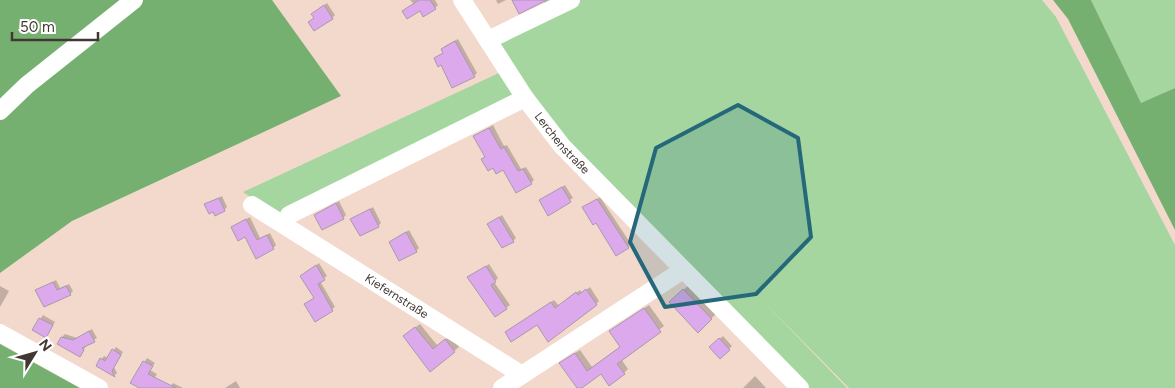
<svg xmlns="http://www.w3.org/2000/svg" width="1175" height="388" viewBox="0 0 1175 388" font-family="Figtree,sans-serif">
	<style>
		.green { fill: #a5d6a0 }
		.forest { fill: #76b071 }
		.shadow { fill: #0003 }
		.building { fill: #dda9ed; stroke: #a899ad }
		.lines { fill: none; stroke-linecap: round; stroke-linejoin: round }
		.minor { stroke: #fff; stroke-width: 18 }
		.marked { fill: #25687a; fill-opacity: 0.2; stroke: #25687a; stroke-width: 4; stroke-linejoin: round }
		.labels { text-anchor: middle; stroke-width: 4.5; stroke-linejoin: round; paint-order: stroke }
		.street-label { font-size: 12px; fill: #423833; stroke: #fff }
	</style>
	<rect width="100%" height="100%" fill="#f3d9cc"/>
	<path class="green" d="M543,0H1042L1056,17L1175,245V388H849L761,299L847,388H806L567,145L488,36L546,5Z
		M1091,0H1175V88L1141,104Z
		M501,72L524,105L288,223L243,192Z"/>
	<path class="forest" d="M0,0H272L341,96L72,221L0,273Z
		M1053,0H1091L1141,103L1175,88V230L1068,19Z
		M0,344L80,388H0Z"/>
	<path class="shadow" d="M410,0H435L438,5L435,8L420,10Z
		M496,0H506L498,4Z
		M327,3L335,15L332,18L309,22L315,17L316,11Z
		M458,39L477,73L474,76L435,58L444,52L442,49L445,46Z
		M493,125L504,146L507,145L521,169L526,167L534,180L531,183L482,159L486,156L474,136Z
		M565,185L573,198L548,214L543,198Z
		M222,196L227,207L224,210L206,204Z
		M600,197L631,244L628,247L596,221L584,207Z
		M339,201L346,215L343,218L315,215Z
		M373,207L381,223L378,226L355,217Z
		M502,215L516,238L513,241L488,224Z
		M250,217L260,238L270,233L276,245L273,248L232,227Z
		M409,230L419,248L416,251L390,242Z
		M319,263L327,276L320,281L335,307L316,320L306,304L315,297L302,276Z
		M489,264L498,278L494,282L510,305L495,316L469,277Z
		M56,280L60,288L69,284L73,291L70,294L36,291Z
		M689,285L716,314L698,331L670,302Z
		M0,286L9,291L0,307Z
		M590,287L599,301L589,311L549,340L537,323L509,330L554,300L559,306L580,290L582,293Z
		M649,305L664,326L621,359L628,369L624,373H601L579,388L565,359L580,350L592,367L621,346L610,331Z
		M43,315L55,322L46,336L34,329Z
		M420,324L437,345L450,336L459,347L430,370L409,332Z
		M92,329L97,338L85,345L86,346L80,356L62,337L65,334L77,338Z
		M723,336L732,346L720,358L710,347Z
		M116,347L123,352L114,367L117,373L115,375L97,365L104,356L108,358Z
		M147,358L155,363L150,370L157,374L148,388H141L132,382Z
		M755,376L766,388H743Z
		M236,381L240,388H225Z
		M173,383L183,388H169Z"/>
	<path class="building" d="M419,0H430L436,9L423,17L420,11L407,19L402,11Z
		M512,0H547L519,14Z
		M324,5L333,19L314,31L308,22L314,18L311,14Z
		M455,41L475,77L452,88L441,65L438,67L434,58L443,53L441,49Z
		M489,128L501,149L504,147L518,171L523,169L532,184L516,193L503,170L496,174L493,168L488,171L481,159L485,157L473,136Z
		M562,187L571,202L548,216L539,200Z
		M219,198L225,211L215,216L213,212L209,214L204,204Z
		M597,199L629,248L616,256L596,223L593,225L582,207Z
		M336,203L344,219L322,230L314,215Z
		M370,209L379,227L360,236L350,219Z
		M499,217L514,242L502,248L487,224Z
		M246,219L257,240L267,235L274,249L256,259L245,237L238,241L231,227Z
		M406,232L417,252L399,261L389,242Z
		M316,265L325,280L318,284L333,311L315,322L304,304L314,298L300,276Z
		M486,266L496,282L491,285L507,309L495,317L467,277Z
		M53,282L57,290L66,286L71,295L44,307L35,290Z
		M586,289L597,305L548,342L537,325L511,342L505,332L551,302L555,308L576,292L578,295Z
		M683,289L712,319L698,333L669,302Z
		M644,308L661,332L617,364L625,374L609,386L601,374L582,388H577L559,363L575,353L587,371L620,347L609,331Z
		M39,318L53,325L46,338L32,330Z
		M415,327L433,349L445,339L455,352L430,372L403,336Z
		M89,331L95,342L82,348L84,350L80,357L57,344L61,337L73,340Z
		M719,338L730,350L720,359L709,347Z
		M112,349L121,355L112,371L115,377L96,366L100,358L105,361Z
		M143,361L153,366L148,374L176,388H139L130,383Z"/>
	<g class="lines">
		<g class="minor">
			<path id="s1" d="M462,0L525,98L562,146L800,388"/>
			<path d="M488,40L571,0"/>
			<path d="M0,111L27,85L134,0"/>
			<path id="s2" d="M252,205L522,375"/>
			<path d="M289,215L525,98"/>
			<path d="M0,333L99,388"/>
			<path d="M502,388L683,270"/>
		</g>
	</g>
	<path class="marked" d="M738,105L798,138L811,237L756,294L665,307L630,242L656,148Z"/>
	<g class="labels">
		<g class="street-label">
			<text dy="4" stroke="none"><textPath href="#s1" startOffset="175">Lerchenstraße</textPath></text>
			<text dy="4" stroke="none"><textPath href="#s2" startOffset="171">Kiefernstraße</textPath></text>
		</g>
	</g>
	<g transform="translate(35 353) rotate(53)" stroke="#ffffff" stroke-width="4" paint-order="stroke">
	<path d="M0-4L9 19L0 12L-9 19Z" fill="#423833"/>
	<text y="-8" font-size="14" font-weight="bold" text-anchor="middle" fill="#423833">N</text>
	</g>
	<path d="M12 32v8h86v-8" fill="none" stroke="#423833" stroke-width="2.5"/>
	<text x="20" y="32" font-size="15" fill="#423833" stroke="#ffffff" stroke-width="4" paint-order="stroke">50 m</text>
</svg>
